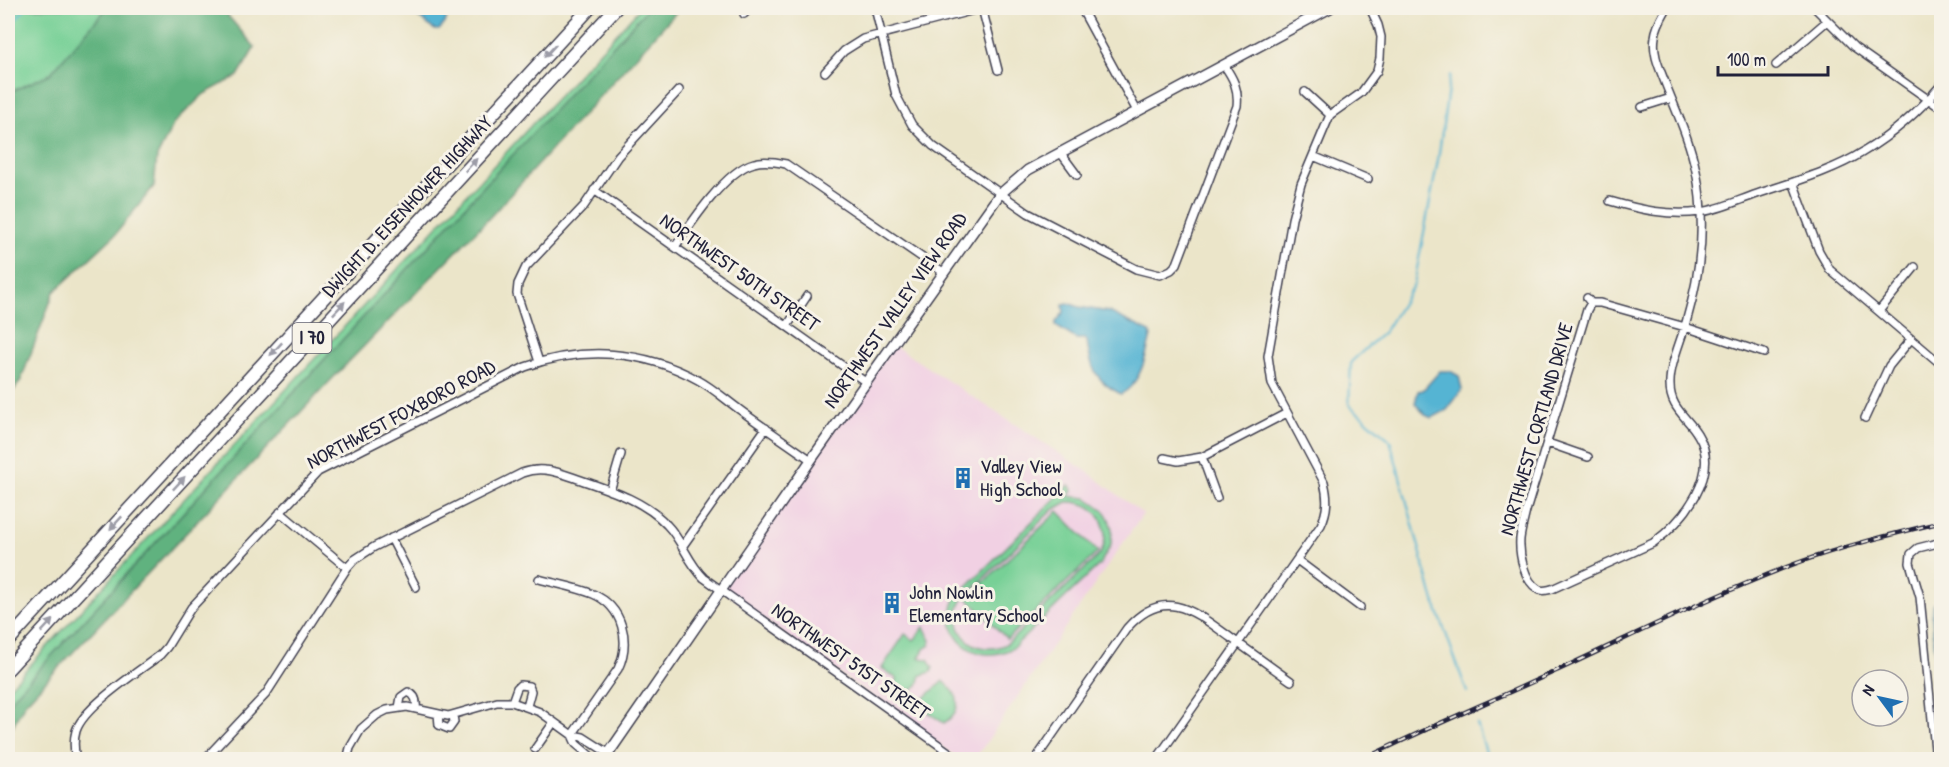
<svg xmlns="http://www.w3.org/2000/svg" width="1949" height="767" viewBox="0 0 1949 767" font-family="'Patrick Hand',sans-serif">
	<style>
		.built { fill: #f1d0e3 }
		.green { fill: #77d096; stroke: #4c7968; stroke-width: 1.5; fill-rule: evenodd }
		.forest { fill: #61b27f; stroke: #426a5d; stroke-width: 1.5 }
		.water { fill: #55b4d3; stroke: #3c6b87; stroke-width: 1.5 }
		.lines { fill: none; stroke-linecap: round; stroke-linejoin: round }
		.stream { stroke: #55b4d3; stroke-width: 2 }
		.minor-casing { stroke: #403f50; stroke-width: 10 }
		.tertiary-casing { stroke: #403f50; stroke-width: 12 }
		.motorway-casing { stroke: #403f50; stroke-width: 15 }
		.minor { stroke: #fff; stroke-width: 7 }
		.tertiary { stroke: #fff; stroke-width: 9 }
		.motorway { stroke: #fff; stroke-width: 12 }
		.rail-casing { stroke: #22223b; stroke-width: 4.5 }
		.rail { stroke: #f7f3e8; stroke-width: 2; stroke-dasharray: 7; stroke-linecap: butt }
		.oneway { fill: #9c9ca7 }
		.labels { text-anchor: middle; stroke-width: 6; stroke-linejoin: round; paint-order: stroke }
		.shield { fill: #f7f3e8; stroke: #62616f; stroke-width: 1.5 }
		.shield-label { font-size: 18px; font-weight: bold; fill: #22223b }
		.street-label { font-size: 20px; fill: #22223b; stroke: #f7f3e8 }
		.poi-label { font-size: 20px; fill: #22223b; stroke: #f7f3e8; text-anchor: start }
	</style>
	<rect width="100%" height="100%" fill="#f7f3e8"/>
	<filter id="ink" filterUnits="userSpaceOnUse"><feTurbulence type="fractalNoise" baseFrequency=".0167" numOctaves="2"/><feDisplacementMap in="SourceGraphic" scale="12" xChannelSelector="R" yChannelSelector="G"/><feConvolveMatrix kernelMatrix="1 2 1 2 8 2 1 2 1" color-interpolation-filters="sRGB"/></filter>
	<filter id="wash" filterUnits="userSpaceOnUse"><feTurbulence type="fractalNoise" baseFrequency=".008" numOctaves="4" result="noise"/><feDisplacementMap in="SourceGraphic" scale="24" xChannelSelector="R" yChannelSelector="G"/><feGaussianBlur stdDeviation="1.35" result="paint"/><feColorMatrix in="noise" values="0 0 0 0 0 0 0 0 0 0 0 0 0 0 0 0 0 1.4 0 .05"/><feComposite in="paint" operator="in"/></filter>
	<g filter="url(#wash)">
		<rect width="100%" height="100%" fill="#ebe5c9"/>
		<path class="built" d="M893,345L1088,472L1143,514L975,759H960L722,590Z"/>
		<path class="green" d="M8,8H107L50,74L8,93Z
			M640,8H648L8,703V689Z
			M1069,485L1073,490L1067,496L1087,498L1104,510L1109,519L1112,529L1111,545L1100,564L1013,648C976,668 937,636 956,597ZM1067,502C1097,500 1114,528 1100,554L1008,643C977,661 944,630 963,599L1051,511Z
			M1058,511L1098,552L1007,639L967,598Z
			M924,627L931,640L930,645L924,649L919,658L928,659L933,668L931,672L921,675L918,685L911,690V699C903,704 897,698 894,691L897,679L882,668L905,634L914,640Z
			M943,681C960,694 964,710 944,723L920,707V702Z"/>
		<path class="forest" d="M107,8H229L228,16L255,47L238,76L204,94L174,123L157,157L154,186L115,235L54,292L21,380L8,399V93L50,74Z
			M648,8H680L491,216L333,378L25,703L8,735V703Z"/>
		<path class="water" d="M406,8H450L445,23L439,30H435Z
			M1068,303L1079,307L1109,312L1150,332L1151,336C1146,355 1141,384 1121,394C1096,382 1090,367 1087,341L1084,339H1076L1056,326V322L1064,312L1063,304Z
			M1440,371H1450L1459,376L1462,390L1447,410L1432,418L1425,415L1415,403L1418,391L1423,390Z
			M1939,598H1942L1941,723L1932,617L1933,605Z"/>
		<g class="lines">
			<path class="stream" d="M8,28L26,8
				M1450,75L1438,160L1414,284L1385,331L1351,362L1349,405L1390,440L1432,595L1467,692
				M1477,724L1486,752L1480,760"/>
		</g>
	</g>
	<g filter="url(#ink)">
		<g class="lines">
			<defs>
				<path id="minor" d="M875,8L896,95L912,125L933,146L1028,213L1136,269L1160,275L1171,270L1177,264L1237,106C1239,89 1233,78 1224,65
					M982,8L998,70
					M1081,8L1137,111
					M1815,8L1854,47L1942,109
					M744,14L750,8
					M1776,65L1827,21
					M825,72L844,51L863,39L982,8
					M1305,92L1330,115
					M1642,107L1671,98
					M1060,152L1077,175
					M1313,156L1368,179
					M1793,182L1819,251L1830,270L1942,365
					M594,190L867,383
					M1610,201C1641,210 1669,216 1700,212C1719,210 1739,200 1757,194C1792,182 1831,172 1863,152C1892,135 1920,110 1942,84
					M675,247C691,223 726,170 754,163C764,160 776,162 786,164L943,272
					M1587,298L1591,303L1587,310L1526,511C1524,520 1521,530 1520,539C1519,554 1524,581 1538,589C1542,592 1547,590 1552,589L1653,543C1683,521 1722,474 1698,435C1688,417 1670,409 1670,385C1669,366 1682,339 1687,319C1701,271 1706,220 1696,171C1690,141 1677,113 1666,85C1660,69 1652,54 1655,37C1656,26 1662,17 1667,8
					M1591,303H1600L1685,327L1764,353
					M1879,311L1915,267
					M787,326L807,296
					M539,362L517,294L518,284L526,267L584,206L618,156L679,90
					M1865,418L1889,366L1911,339
					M1548,443L1588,457
					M1202,457L1217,498
					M1164,458L1178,461L1202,457L1287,413
					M610,491L621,454
					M280,512L347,568
					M391,538L416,587
					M682,547L766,428
					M1297,560L1360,607
					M539,579C557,584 576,587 593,594C623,607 631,641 618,669L572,735
					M512,702L517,688L520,685L529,686L531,691L527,706
					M399,708L401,697L408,692C416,695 417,701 416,709
					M438,714L439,725L449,729L454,722L453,715
					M572,735L576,744L595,760
					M535,749L554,722
					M76,760C74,750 73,741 76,731C84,706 138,672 160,655L167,647L191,608L318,472L525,367C583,346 644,350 698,380C713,388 726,400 740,410C763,427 787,443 811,460
					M204,760L266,694L347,568L354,560L374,547L522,473C530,470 537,469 545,470C557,471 569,476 581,480C610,490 645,501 667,525C682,540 688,563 704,578L960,760
					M347,760L350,748L361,729L377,715L387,710L407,707L448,716L497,702H512L540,712L572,735L583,737L608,753
					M1035,760L1127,628C1165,585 1195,612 1231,638C1251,652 1271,667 1291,681
					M1156,760L1321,525C1328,510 1328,498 1324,482L1272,384L1268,356L1292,219L1301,184L1330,115L1361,93L1377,71L1380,58L1381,37L1378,25L1370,8
					M1936,760L1920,597L1910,563L1911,554L1918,548L1942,542"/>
				<path id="tertiary" d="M604,760L811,460L999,195L1028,170L1330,8"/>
				<path id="motorway" d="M8,641L590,8
					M8,669L616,8"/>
			</defs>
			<use href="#minor" class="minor-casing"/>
			<use href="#tertiary" class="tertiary-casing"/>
			<use href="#motorway" class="motorway-casing"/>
			<use href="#minor" class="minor"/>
			<use href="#tertiary" class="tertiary"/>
			<use href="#motorway" class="motorway"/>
			<defs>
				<path id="rail" d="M1362,760C1426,728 1492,701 1556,671C1636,634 1715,594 1797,563C1844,546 1893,534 1942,522"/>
			</defs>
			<use href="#rail" class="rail-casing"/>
			<use href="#rail" class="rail"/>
		</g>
		<defs><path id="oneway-solid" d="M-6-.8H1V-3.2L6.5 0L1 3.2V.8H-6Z" transform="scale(1.5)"/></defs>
		<g class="oneway">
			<use href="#oneway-solid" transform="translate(550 51) rotate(133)"/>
			<use href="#oneway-solid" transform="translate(471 165) rotate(-47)"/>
			<use href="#oneway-solid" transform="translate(339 308) rotate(-47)"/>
			<use href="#oneway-solid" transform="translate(276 349) rotate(133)"/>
			<use href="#oneway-solid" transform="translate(179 483) rotate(-47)"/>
			<use href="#oneway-solid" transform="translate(116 523) rotate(133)"/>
			<use href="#oneway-solid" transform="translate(47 626) rotate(-47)"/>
		</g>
	</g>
	<defs>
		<symbol id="building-bare" viewBox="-9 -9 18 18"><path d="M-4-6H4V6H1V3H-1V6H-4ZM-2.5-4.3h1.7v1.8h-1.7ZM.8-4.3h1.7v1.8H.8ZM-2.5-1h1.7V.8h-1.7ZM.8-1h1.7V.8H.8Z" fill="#1f6fb2" stroke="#f7f3e8" stroke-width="2.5" paint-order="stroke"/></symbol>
	</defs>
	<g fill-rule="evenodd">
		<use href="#building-bare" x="948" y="463" width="30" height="30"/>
		<use href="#building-bare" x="877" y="588" width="30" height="30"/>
	</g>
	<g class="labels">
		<rect class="shield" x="292.5" y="323" width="39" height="30" rx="4.5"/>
		<g class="shield-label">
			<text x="312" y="344">I 70</text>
		</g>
		<g class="street-label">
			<text transform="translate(407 206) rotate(-47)" y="7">DWIGHT D. EISENHOWER HIGHWAY</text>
			<text transform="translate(740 272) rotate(35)" y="7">NORTHWEST 50TH STREET</text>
			<text transform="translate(895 310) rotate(-55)" y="7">NORTHWEST VALLEY VIEW ROAD</text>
			<text transform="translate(401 414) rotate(-28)" y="7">NORTHWEST FOXBORO ROAD</text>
			<text transform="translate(1536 429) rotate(-74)" y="7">NORTHWEST CORTLAND DRIVE</text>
			<text transform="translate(851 661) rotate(35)" y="7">NORTHWEST 51ST STREET</text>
		</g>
		<g class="poi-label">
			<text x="980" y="473">Valley View<tspan x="980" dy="23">High School</tspan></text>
			<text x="909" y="599">John Nowlin<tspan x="909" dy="23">Elementary School</tspan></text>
		</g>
	</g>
	<rect width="1949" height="767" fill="none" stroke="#f7f3e8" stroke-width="30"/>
	<g transform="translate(1880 698) rotate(303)"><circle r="28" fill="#f7f3e8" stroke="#a29fa3" stroke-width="1.5"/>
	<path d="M0-4.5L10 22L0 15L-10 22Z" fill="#1f6fb2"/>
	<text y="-9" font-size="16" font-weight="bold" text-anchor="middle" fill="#22223b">N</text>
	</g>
	<path d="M1718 66v9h110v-9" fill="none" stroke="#22223b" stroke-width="3"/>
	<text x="1727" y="66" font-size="18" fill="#22223b" stroke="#f7f3e8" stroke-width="4.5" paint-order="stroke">100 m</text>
</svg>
